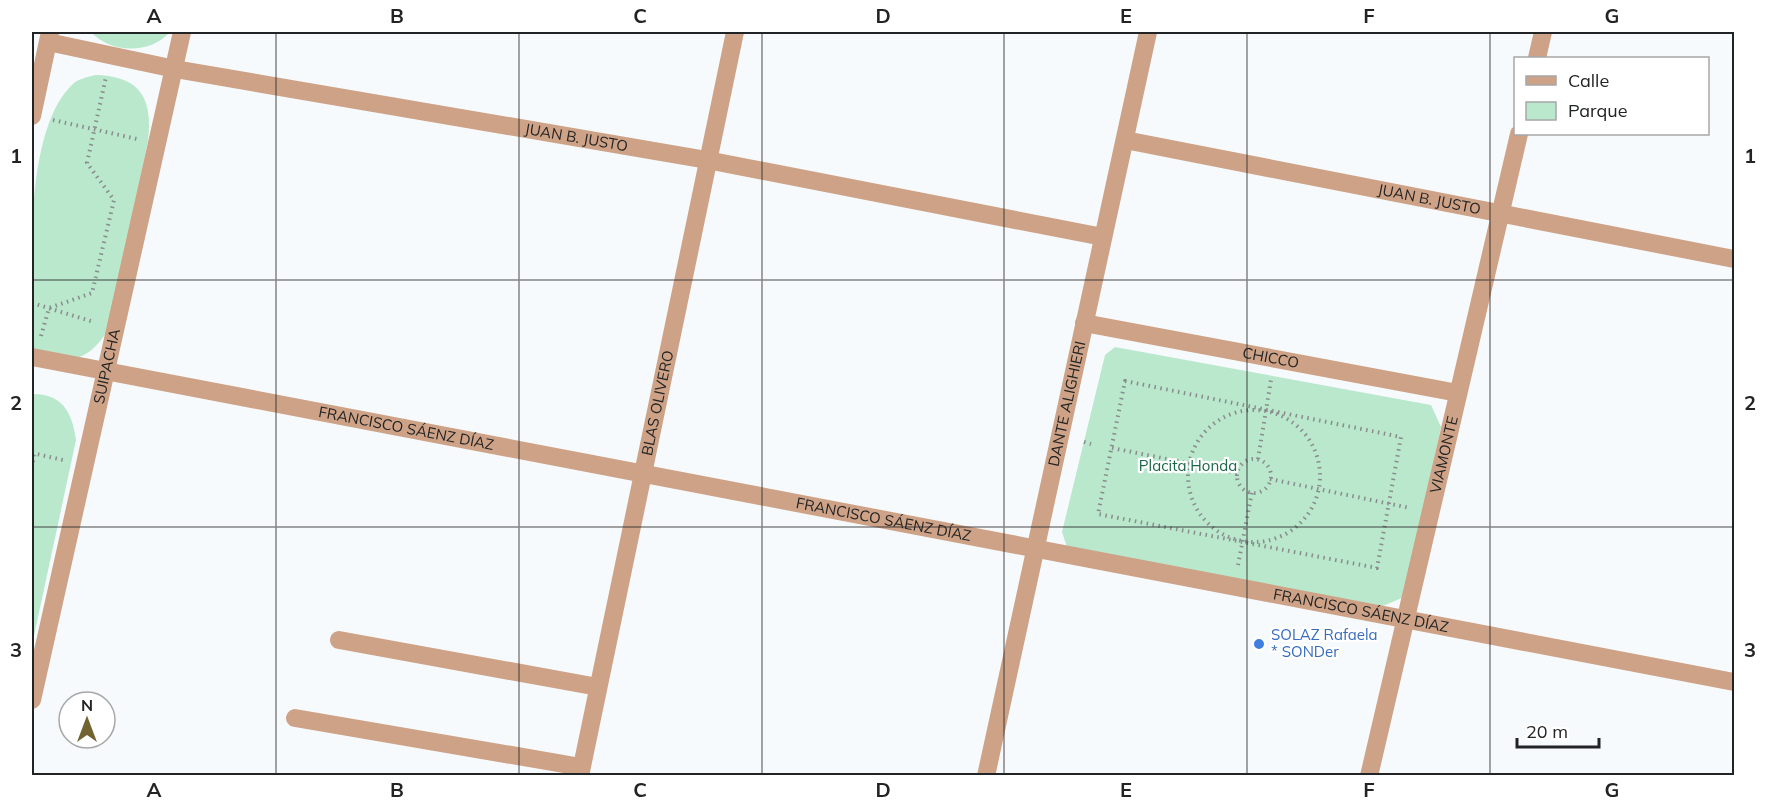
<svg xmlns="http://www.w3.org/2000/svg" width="1766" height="807" viewBox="0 0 1766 807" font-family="Mulish,sans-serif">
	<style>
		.green { fill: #bae8cd }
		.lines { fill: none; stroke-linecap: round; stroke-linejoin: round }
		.path { stroke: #898c8d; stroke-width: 4; stroke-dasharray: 1.5 4.5; stroke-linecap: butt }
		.minor { stroke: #cea286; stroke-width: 18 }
		.grid { fill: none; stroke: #222324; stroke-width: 1.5; stroke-opacity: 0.55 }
		.shop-dot { fill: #3f7fe0; stroke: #fff; stroke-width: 2 }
		.labels { text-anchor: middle; stroke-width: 4.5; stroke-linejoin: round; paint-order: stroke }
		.street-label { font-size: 15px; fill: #222324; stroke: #fff }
		.park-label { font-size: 15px; fill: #1a6745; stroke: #fff }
		.shop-label { font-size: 15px; fill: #366cbe; stroke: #fff; text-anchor: start }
		.neatline { fill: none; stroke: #222324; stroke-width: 2 }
		.grid-label { font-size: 20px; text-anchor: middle; font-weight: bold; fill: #222324 }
	</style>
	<rect width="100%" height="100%" fill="#f6fafc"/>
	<path class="green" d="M91,32H170C151,54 111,54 91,32Z
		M95,75C141,76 153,99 148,141L110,327C87,364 70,364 32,350C32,284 21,130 74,83C79,79 88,77 95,75Z
		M1115,347L1431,405L1441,427L1404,597L1383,606L1068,550L1062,532L1105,355Z
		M32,394C63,394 72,412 76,440L32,645Z"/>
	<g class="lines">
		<path class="path" d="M53,120L137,139
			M32,303L94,322
			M41,336L49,308L92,293L114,200L87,163L106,77
			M1125,381L1401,437L1377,568L1098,514Z
			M1188 476a66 66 0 1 1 132 0a66 66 0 1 1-132 0Z
			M1084,442L1091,444
			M1112,448L1237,473
			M32,453L63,460
			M1258,459L1271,380
			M1237 476a17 17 0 1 1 34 0a17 17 0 1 1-34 0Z
			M32,468L34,454
			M1270,479L1410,508
			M1238,565L1252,492"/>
		<g class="minor">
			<path id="s1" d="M48,42L175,69L707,160L1103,237"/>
			<path d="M1537,58L1543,32"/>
			<path d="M32,116L50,32"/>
			<path id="s2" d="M1125,140L1734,259"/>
			<path id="s3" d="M1084,323L1458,393"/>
			<path id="s4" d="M32,357L1734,682"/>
			<path d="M339,640L598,687"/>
			<path id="s5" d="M32,700L182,32"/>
			<path d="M295,718L581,767"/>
			<path id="s6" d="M580,776L735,32"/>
			<path id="s7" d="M986,776L1148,32"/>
			<path id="s8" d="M1369,776L1519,134"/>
		</g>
	</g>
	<path class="grid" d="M276,32V776M519,32V776M762,32V776M1004,32V776M1247,32V776M1490,32V776M32,280H1734M32,527H1734"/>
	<circle class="shop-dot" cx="1259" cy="644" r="6"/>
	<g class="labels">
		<g class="street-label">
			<text dy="5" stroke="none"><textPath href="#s1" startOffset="537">JUAN B. JUSTO</textPath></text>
			<text dy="5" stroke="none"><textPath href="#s2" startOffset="310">JUAN B. JUSTO</textPath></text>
			<text dy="5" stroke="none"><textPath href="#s3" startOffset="190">CHICCO</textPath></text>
			<text dy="5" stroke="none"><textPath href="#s5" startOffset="342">SUIPACHA</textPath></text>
			<text dy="5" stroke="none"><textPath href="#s6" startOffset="381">BLAS OLIVERO</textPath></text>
			<text dy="5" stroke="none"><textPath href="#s7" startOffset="381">DANTE ALIGHIERI</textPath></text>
			<text dy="5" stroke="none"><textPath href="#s4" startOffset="381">FRANCISCO SÁENZ DÍAZ</textPath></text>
			<text dy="5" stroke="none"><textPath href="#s8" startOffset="330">VIAMONTE</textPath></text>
			<text dy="5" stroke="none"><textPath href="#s4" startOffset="867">FRANCISCO SÁENZ DÍAZ</textPath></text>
			<text dy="5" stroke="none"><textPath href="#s4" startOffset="1353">FRANCISCO SÁENZ DÍAZ</textPath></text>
		</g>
		<g class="park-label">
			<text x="1188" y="471">Placita Honda</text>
		</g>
		<g class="shop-label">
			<text x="1271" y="640">SOLAZ Rafaela<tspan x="1271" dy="17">* SONDer</tspan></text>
		</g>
	</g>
	<rect width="1766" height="807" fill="none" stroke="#ffffff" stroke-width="66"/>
	<rect x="1514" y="57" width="195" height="78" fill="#ffffff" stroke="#a7a7a7" stroke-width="1.5"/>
	<rect x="1526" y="76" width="30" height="9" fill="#cea286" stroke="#a7a7a7" stroke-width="1.5"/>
	<text x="1568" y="87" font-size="18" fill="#222324">Calle</text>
	<rect x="1526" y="102" width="30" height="18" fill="#bae8cd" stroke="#a7a7a7" stroke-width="1.5"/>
	<text x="1568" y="117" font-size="18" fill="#222324">Parque</text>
	<g transform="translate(87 720)"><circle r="28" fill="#ffffff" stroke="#a7a7a7" stroke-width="1.5"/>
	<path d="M0-4.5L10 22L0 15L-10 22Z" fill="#736331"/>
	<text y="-9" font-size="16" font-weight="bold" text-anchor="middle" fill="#222324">N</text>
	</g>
	<path d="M1517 738v9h82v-9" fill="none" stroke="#222324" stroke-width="3"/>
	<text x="1526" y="738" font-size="18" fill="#222324" stroke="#ffffff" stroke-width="4.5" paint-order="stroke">20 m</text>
	<rect x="33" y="33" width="1700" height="741" class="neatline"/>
	<g class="grid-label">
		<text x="154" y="23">A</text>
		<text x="397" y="23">B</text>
		<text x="640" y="23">C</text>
		<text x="883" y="23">D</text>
		<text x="1126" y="23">E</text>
		<text x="1369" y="23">F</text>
		<text x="1612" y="23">G</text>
		<text x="16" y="163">1</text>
		<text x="1750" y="163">1</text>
		<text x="16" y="410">2</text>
		<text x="1750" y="410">2</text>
		<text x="16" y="657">3</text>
		<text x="1750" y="657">3</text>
		<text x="154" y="797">A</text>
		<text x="397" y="797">B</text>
		<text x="640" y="797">C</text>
		<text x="883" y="797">D</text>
		<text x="1126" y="797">E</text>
		<text x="1369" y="797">F</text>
		<text x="1612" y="797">G</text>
	</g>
</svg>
